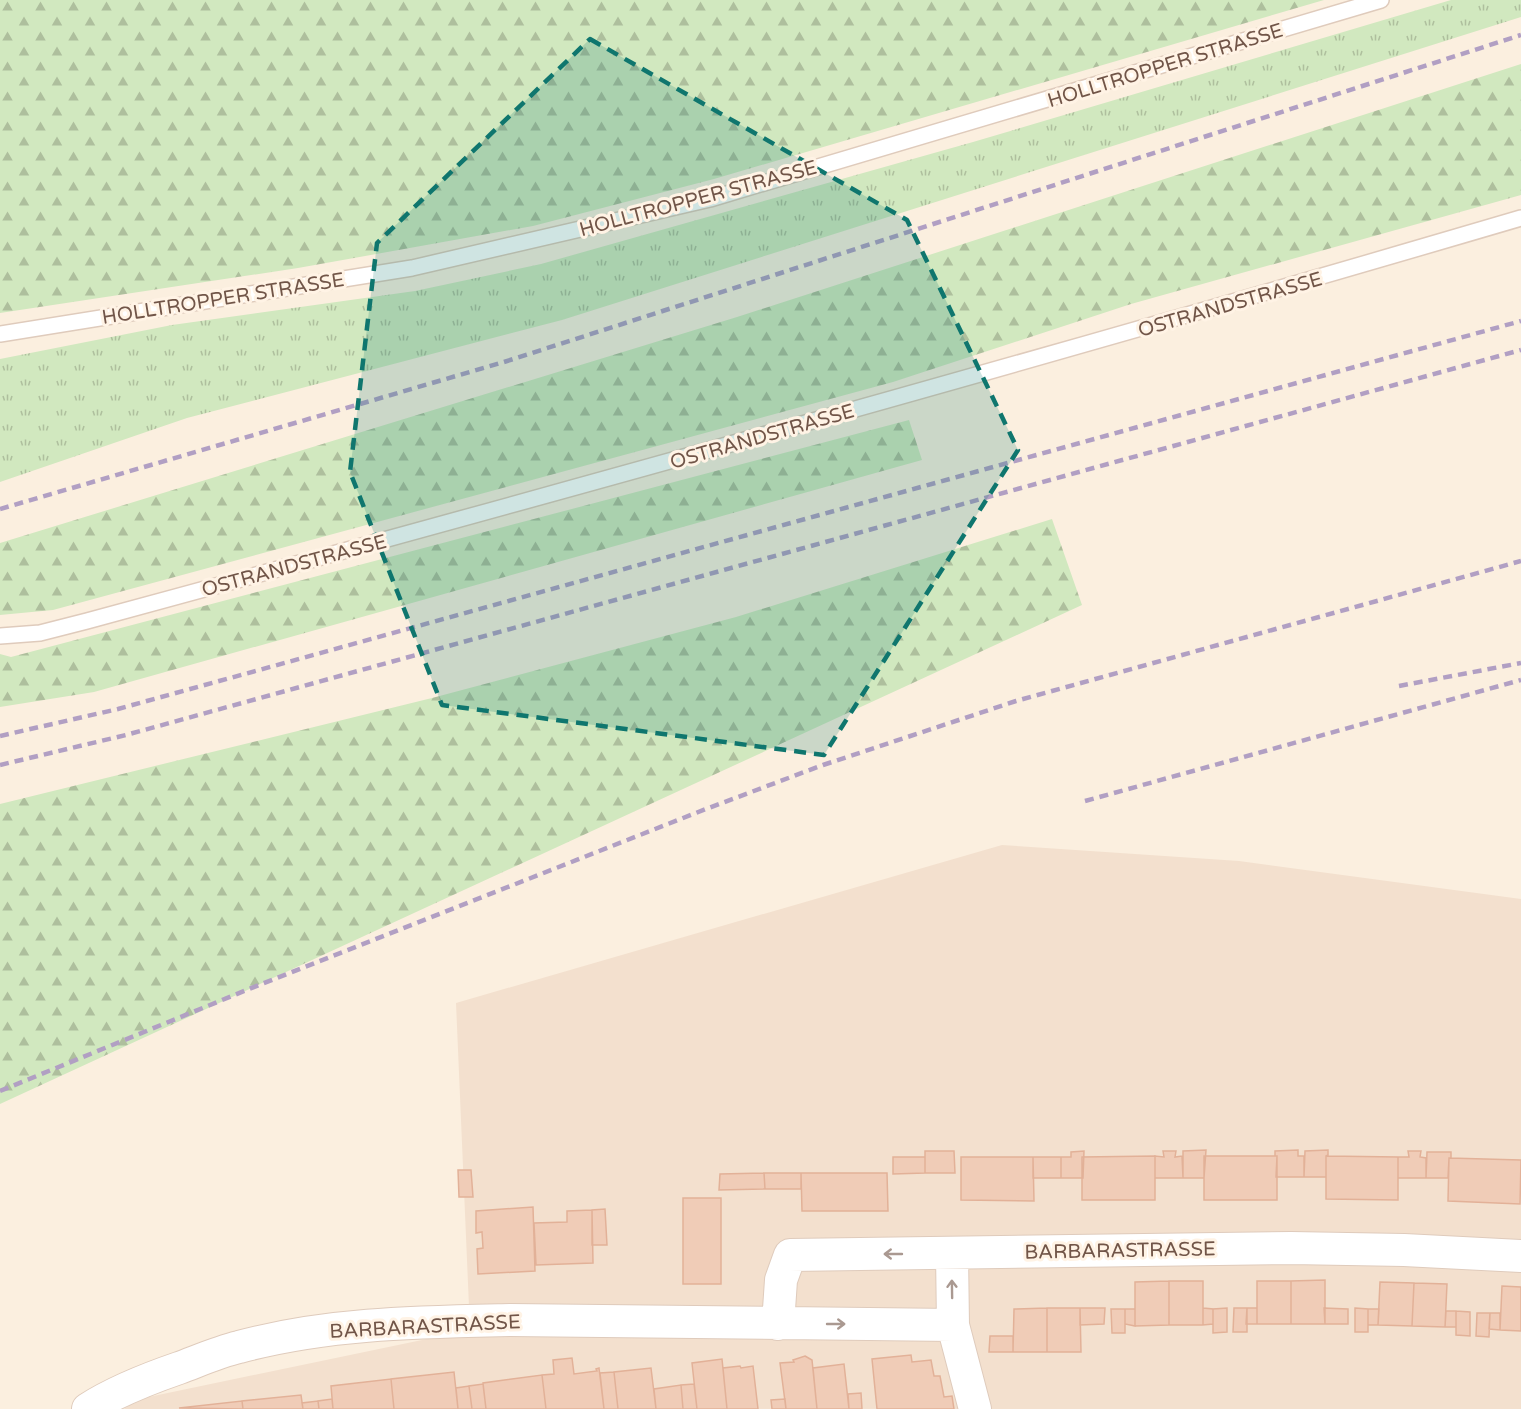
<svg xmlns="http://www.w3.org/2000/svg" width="1521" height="1409" viewBox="0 0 1521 1409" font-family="'Varela Round',sans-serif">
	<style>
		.residential { fill: #f3e0ce }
		.grass { fill: url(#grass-tufts) }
		.forest { fill: url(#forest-firs) }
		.building { fill: #f0ccb7; stroke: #e2b198; stroke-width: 1.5 }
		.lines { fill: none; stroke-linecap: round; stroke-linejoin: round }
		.service-casing { stroke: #dfcbbc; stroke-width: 18 }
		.minor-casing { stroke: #dfcbbc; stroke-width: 34 }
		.service { stroke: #fff; stroke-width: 15 }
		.minor { stroke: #fff; stroke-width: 32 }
		.rail { stroke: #b19fc3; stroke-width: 4.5; stroke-dasharray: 9 6; stroke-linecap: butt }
		.oneway { stroke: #aa9991 }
		.marked { fill: #0f766e; fill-opacity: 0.2; stroke: #0f766e; stroke-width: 4.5; stroke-dasharray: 12 8; stroke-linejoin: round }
		.labels { text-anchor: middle; stroke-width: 6; stroke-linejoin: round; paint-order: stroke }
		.street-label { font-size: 20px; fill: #715548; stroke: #fff3e5 }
	</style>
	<defs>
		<pattern id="grass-tufts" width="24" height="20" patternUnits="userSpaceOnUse" patternTransform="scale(1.5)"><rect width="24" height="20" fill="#d1e8bf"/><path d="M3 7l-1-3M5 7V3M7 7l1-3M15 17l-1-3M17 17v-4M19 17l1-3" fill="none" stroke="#aebf9d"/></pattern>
		<pattern id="forest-firs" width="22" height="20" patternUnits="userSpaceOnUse" patternTransform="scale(1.5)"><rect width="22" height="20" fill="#d1e8bf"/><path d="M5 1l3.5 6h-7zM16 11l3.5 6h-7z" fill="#aebf9d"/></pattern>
	</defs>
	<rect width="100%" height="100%" fill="#fbefdf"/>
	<path class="residential" d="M1002,845L1239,861L1521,899V1409H124L139,1399L470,1330L456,1003Z"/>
	<path class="grass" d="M1451,0H1521V17L562,320L187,418L0,482V359L172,325L415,291L541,264L973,142Z"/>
	<path class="forest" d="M0,0H1324L714,179L533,226L298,268L0,313Z
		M1521,64V195L1131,304L893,382L53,610L0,615V543L737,317Z
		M909,420L922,460L94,692L0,707V654L11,657Z
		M1052,519L1082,605L0,1104V804L432,698L736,617Z"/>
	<path class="building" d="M1206,1150L1204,1178H1183V1151Z
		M1298,1150V1156H1304V1177H1276L1277,1156H1275V1151Z
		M1328,1150V1155L1326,1156V1177H1304L1305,1151Z
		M925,1151H954L955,1173H925Z
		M1084,1151L1083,1178H1061V1157H1071V1152Z
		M1163,1151H1176L1175,1157L1182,1156L1183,1178H1155V1156L1164,1157Z
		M1408,1151H1421L1420,1157L1426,1158V1178H1398V1157H1409Z
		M1427,1152H1451V1158H1449L1448,1178H1426Z
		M1155,1156V1200H1082V1157Z
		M1204,1156H1277V1200H1204Z
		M1326,1156L1398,1157V1200L1326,1199Z
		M893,1157H925V1173L893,1174Z
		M961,1157H1033L1034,1201L961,1200Z
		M1033,1157H1061V1178H1033Z
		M1449,1158L1521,1160L1520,1204L1448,1201Z
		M458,1170H471L473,1197H459Z
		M764,1173H801V1189H765Z
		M764,1173L765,1189L719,1190L720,1174Z
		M801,1173H887L888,1211H802Z
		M683,1198H721V1284H683Z
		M533,1207L535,1271L478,1274L477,1249L483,1248L482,1232L476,1233V1211Z
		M605,1209L607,1245H592V1210Z
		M592,1210L593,1263L536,1265L534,1223L567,1222V1211Z
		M1325,1280V1324H1291V1281Z
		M1169,1281V1325L1135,1326V1282Z
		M1169,1281H1203V1325H1169Z
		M1257,1281H1291V1324H1257Z
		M1380,1282L1414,1283L1412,1326L1378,1325Z
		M1414,1283L1447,1284L1445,1327L1412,1326Z
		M1502,1286L1521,1287V1331L1500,1330Z
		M1047,1308V1352H1013L1014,1309Z
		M1047,1308H1080L1081,1352H1047Z
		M1080,1308H1105L1104,1324L1080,1325Z
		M1203,1308L1213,1309V1324L1203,1325Z
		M1227,1308V1332L1213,1333V1309Z
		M1234,1308H1247V1332H1233Z
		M1247,1308H1257V1324H1246Z
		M1324,1308L1348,1309V1324H1325Z
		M1355,1308L1368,1309V1332H1355Z
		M1111,1309H1125V1333H1112Z
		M1125,1309H1135V1326L1125,1324Z
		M1368,1309H1379L1378,1325H1368Z
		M1446,1311H1456V1327H1445Z
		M1456,1311L1470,1312V1336L1456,1335Z
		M1477,1313H1490L1489,1337L1476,1336Z
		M1490,1313H1500V1330L1489,1329Z
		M990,1336H1013V1352H989Z
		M911,1355L912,1362L931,1360L934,1376H940L944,1397L952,1396L954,1409H877L872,1359Z
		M805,1356L812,1360L817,1409H786L780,1363L794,1362L793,1360Z
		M572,1358L574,1374L597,1371L596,1369L599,1368L604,1409H546L542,1375L554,1374L553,1360Z
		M722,1359L727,1409H697L692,1363Z
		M844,1364L849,1409H817L813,1368Z
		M740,1366L741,1368L753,1366L758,1409H727L723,1368Z
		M651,1368L656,1409H618L614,1372Z
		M454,1372L458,1409H394L391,1379Z
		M614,1372L618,1409H604L600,1373Z
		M542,1375L546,1409H486L483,1383Z
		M391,1379L394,1409H333L331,1386Z
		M483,1384L486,1409H472L469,1386Z
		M694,1384L697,1409H683L681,1385Z
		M681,1385L683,1409H656L654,1389Z
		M469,1386L472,1409H458L456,1388Z
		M861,1393L862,1409H849L848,1394Z
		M301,1395L303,1409H243L242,1401Z
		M332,1399L333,1409H319L318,1401Z
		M785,1399L786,1409H772L771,1400Z
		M242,1401L243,1409L179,1408Z
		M318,1401L319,1409H303L302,1403Z"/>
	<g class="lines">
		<defs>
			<path id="service" d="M0,334L412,268L710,199L1381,0
				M0,636L40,633L87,621C566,491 1045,358 1521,218"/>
			<path id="minor" d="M952,1253L953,1325L975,1409
				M778,1324L781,1280L790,1255L1291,1248L1404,1250L1521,1256
				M88,1409C116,1391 147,1379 179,1368C198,1361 218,1352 239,1347C327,1323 419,1322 510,1320L953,1325"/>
		</defs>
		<use href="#service" class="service-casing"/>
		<use href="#minor" class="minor-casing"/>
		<use href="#service" class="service"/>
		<use href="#minor" class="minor"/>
		<path class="rail" d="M0,509L504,362L1521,35
			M1399,686L1521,663
			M0,736L118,709L1521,321
			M0,765L126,735L1521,350
			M1085,801L1521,680
			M0,1091L249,989L706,809L823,765L1016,701L1521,561"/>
	</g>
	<defs><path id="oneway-shaft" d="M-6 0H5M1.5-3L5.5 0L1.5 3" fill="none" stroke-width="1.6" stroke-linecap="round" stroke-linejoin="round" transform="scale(1.5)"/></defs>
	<g class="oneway">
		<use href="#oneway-shaft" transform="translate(893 1254) rotate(180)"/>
		<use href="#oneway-shaft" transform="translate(952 1289) rotate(-91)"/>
		<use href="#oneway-shaft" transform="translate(836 1324)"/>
	</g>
	<path class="marked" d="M590,39L907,220L1018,450L824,755L442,705L350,472L377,243Z"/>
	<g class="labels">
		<g class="street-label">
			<text transform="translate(1165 65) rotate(-17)" y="7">HOLLTROPPER STRASSE</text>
			<text transform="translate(698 198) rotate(-15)" y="7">HOLLTROPPER STRASSE</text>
			<text transform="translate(223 298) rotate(-9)" y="7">HOLLTROPPER STRASSE</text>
			<text transform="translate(1230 304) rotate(-16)" y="7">OSTRANDSTRASSE</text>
			<text transform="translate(762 436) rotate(-16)" y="7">OSTRANDSTRASSE</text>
			<text transform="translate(294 565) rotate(-15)" y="7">OSTRANDSTRASSE</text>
			<text transform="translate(1120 1250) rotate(-1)" y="7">BARBARASTRASSE</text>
			<text transform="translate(425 1326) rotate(-3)" y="7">BARBARASTRASSE</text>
		</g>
	</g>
</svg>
